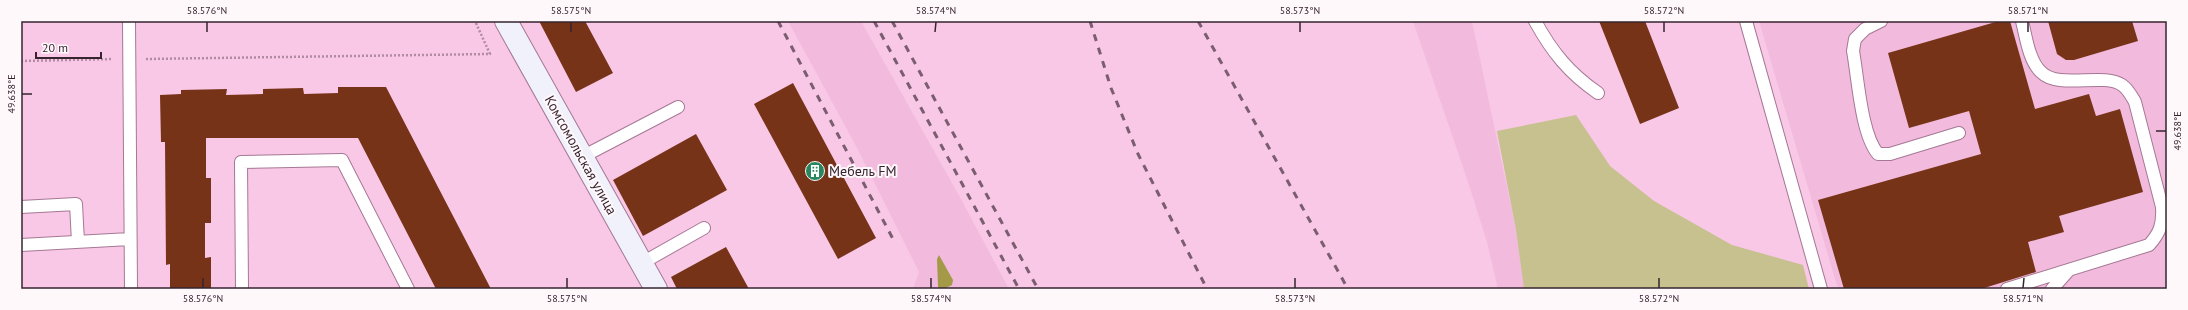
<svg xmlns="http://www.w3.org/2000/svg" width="2188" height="310" viewBox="0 0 2188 310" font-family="'PT Sans',sans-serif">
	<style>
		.built { fill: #f2bbdd }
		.green { fill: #c7c08f }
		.forest { fill: #a49947 }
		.building { fill: #773317 }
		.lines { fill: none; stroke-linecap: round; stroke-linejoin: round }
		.service-casing { stroke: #a57894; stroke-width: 14 }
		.secondary-casing { stroke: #a57894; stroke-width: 24 }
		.path { stroke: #b18ba2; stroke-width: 2.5; stroke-dasharray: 2 2; stroke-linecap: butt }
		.service { stroke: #fff; stroke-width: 12 }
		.secondary { stroke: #f0f1fb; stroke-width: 22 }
		.rail { stroke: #7a5d6f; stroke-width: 3; stroke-dasharray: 7 7; stroke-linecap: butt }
		.ticks { fill: none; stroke: #36242f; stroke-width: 1.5 }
		.labels { text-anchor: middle; stroke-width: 4; stroke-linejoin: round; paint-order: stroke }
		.street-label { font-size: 14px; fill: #36242f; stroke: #fef8fb }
		.poi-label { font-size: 14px; fill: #36242f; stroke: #fef8fb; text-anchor: start }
		.neatline { fill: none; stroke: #36242f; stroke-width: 1.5 }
		.ticks-label { font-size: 10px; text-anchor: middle; fill: #36242f }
	</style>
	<rect width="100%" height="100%" fill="#f9c8e6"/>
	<path class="built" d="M788,21H861L961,199L1009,289H913L919,272L857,148Z
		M1413,21H1472L1516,230L1524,289H1498L1487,242L1468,182Z
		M1759,21H2167V289H1838Z"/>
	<path class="green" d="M1576,115L1610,166L1654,201L1732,245L1803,265L1809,289H1524L1516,230L1497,131Z"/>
	<path class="forest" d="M939,255L953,280L952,285L944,289H939L938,286L937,259Z"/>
	<path class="building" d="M539,21H585L613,73L576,92Z
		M1599,21H1645L1679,108L1640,124Z
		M1999,21H2010L2035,109L2089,94L2096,116L2120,109L2143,192L2059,216L2064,232L2028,242L2036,272L1981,289H1844L1818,200L1981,154L1969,111L1909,128L1888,53Z
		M2048,21H2132L2138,41L2074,60H2066L2057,54Z
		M793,83L876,238L838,259L754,104Z
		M338,87H386L491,289H436L358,138H206V178H211V223H205V258L211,257V289H170V264L166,265L165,142H161L160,95L181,94V90L227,89L226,95L263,94V89L303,88L304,94L338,93Z
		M696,134L727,190L643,236L613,180Z
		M726,247L749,289H677L671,277Z"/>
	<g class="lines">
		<defs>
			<path id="service" d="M129,21L131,289
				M1535,21C1552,52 1569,73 1598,93
				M1746,21L1821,289
				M1881,21L1865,29L1855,39L1853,51C1858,78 1861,134 1878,154H1890L1959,133
				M582,157L678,107
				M21,207L76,204L78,242
				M21,245L130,239
				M642,263L704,228
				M242,289L241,162L342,160L408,289
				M2007,289L2149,245C2160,233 2163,224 2162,207L2135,102C2131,95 2128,89 2122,85C2103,72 2059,90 2041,72C2029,61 2026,37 2022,21
				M2052,289L2069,270"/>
			<path id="secondary" d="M506,21L656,289"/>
		</defs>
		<use href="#service" class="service-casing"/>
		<use href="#secondary" class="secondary-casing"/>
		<path class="path" d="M146,59L490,54L475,21
			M21,61L113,59"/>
		<use href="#service" class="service"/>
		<use href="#secondary" class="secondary"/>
		<path class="rail" d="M778,21L893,239
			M874,21L1019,289
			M892,21L1038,289
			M1090,21L1111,88L1138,154L1207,289
			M1198,21L1348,289"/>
	</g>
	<path class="ticks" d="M207,32V22M571,32V22M935,32L936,22M1300,32V22M1664,32V22M2028,32V22M22,94H32M2156,131H2166M203,288V278M567,288V278M931,288V278M1295,288V278M1659,288V278M2023,288L2024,278"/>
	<defs>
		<symbol id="building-disc" viewBox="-11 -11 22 22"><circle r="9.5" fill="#28875f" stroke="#fef8fb"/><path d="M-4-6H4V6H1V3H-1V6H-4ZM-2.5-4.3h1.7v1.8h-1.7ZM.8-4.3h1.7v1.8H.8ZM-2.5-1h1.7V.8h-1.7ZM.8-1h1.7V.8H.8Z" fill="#fff"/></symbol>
	</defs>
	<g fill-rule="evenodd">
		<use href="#building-disc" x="804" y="160" width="22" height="22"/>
	</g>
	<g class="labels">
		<g class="street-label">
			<text transform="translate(581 155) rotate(61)" y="5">Комсомольская улица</text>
		</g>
		<g class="poi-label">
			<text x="829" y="176">Мебель FM</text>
		</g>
	</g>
	<rect width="2188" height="310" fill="none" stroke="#fef8fb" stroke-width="44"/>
	<path d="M36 52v6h65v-6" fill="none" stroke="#36242f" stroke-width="2"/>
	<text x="42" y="52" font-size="12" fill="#36242f" stroke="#fef8fb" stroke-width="3" paint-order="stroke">20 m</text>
	<rect x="22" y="22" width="2144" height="266" class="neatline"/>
	<g class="ticks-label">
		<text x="207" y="14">58.576°N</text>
		<text x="571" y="14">58.575°N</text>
		<text x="936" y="14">58.574°N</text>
		<text x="1300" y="14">58.573°N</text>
		<text x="1664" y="14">58.572°N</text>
		<text x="2028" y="14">58.571°N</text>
		<text transform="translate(11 94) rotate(-90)" y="4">49.638°E</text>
		<text transform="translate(2177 131) rotate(-90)" y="4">49.638°E</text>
		<text x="203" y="302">58.576°N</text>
		<text x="567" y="302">58.575°N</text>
		<text x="931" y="302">58.574°N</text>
		<text x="1295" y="302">58.573°N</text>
		<text x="1659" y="302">58.572°N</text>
		<text x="2023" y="302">58.571°N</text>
	</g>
</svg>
